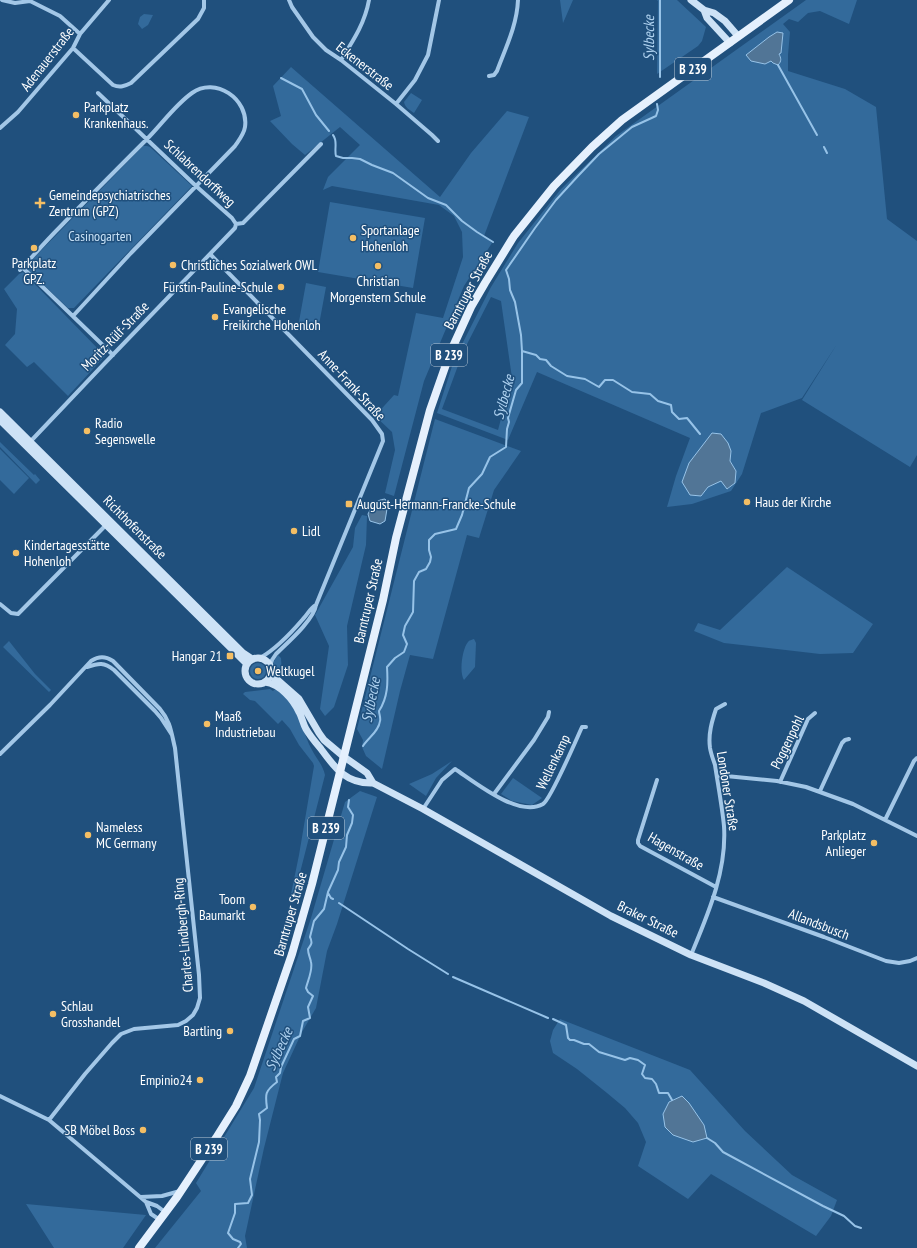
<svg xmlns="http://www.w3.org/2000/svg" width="917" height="1248" viewBox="0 0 917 1248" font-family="'PT Sans Narrow',sans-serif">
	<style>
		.green { fill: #336a9b; fill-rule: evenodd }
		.water { fill: #517596; stroke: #97c3e8 }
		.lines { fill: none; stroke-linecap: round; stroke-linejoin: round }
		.stream { stroke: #97c3e8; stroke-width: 2 }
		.street { stroke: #a3c7e7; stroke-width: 4 }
		.secondary { stroke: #cde2f6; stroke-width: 7 }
		.primary { stroke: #e5f0fd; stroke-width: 8 }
		.poi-dot { fill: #f4be64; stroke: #20507d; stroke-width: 1.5 }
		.labels { text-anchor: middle; stroke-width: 3; stroke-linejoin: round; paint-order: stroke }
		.shield { fill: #20507d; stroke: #bccad8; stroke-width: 1 }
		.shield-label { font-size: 13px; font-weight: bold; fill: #fff }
		.street-label { font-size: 14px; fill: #fff; stroke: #20507d }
		.poi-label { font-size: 14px; fill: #fff; stroke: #20507d; text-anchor: start }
		.park-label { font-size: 14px; fill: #c7e0f5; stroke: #20507d }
		.water-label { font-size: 15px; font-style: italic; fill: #aed1ef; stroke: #20507d }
	</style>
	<rect width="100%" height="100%" fill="#20507d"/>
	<path class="green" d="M560,0H573L563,23Z
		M657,0H677L706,27L702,41L698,46L657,74L658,1Z
		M806,0H857L849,24L820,11L808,13L798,22L789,19L783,24L790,32L788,55V71L845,89L876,107L887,219L917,241V455L910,467L802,400L837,344L802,398L761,413L742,474L731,491L692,504L667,507L676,476L690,438L537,372L508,440L437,413L454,360L491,287L518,243L561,189L616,136ZM777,32L783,34L781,53L779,54L773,63L758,46L769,37ZM491,297L501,301L512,378L498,430L442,409L463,352ZM712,433L731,451L730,461L736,471L735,483L728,489L721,480L708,487Z
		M144,14L153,15L148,25L142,29L138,24L140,17Z
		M291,67L440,197L471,153L507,111L529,117L484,236L492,243L464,286L424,381L394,496L385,493L395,450L392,432L375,416L394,395L398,396L416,313L443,318L463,257L462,232L454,216L439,205L332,186L323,190L328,177L360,145L340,127L305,155L292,144L270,121L281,116L273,86Z
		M411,93L422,100L414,113C410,110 405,108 404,102Z
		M143,146H147L150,147L192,186L74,308H68L25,267Z
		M330,202L425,218L413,288L318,272Z
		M23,272L105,356L68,396L34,362L27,367L5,345L15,334L17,309L4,289L19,274Z
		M306,283L326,287L318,330L298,327Z
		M435,419L521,451L494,490L479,538L467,535L433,659L410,655L400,691L382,769L366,756L362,747L363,740L357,729Z
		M0,442L34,475L35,474L40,480L36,484L0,447Z
		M0,449L29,478L14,494L0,480Z
		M362,515L367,516L366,545L347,626L348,665L334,707L325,716L320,709L329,646L315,615L353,547L355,528Z
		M787,567L873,624L853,653L820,654L724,643L694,631L698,623L720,630Z
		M474,639L476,643L475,667L464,680C459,673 462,649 468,642C469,640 472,640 474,639Z
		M9,641L35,674L51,690L49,692L3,647Z
		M278,655L281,658L282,674L279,678C272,669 271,664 278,655Z
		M250 671a8 8 0 1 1 16 0a8 8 0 1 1-16 0Z
		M276,688C281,692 286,696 290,701C301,715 303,734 312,750C316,758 323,765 325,775L293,900L290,899L299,855L314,766L313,763L299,745L290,729L282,720L278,724L255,701L250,700L243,694L245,692L270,689L273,691Z
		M452,761L436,778L426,796L409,784L432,774Z
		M513,778L542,798L532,805L512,801L501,794Z
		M360,791L377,797L337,924L327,951L316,1008L302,1032L283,1073L264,1148L245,1236L247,1248H155L201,1191L196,1183L254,1088L311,918L345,802Z
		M560,1019L690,1070L745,1131L792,1175L837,1200L831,1216L816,1236L711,1174L688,1199L638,1166L646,1142L638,1123L625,1108L607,1093L577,1069L553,1053L550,1041L553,1030Z
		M26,1204L146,1215L123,1248H54Z"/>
	<path class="water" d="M777,32L783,33L781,53L779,54C781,58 782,61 778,65L773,63L771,61L765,64L751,61L746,55L769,37Z
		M712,433L721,434L728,443L731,451L730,461L736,471L735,483L727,489L721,481L708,487L701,496L690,495L682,482L689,463Z
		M385,499L388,503L385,521L380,524L370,521L368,514C372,506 375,500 385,499Z
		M682,1096L689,1103L704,1125L707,1138L693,1142L673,1135L665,1127L663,1114L669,1102Z"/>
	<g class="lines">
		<path class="stream" d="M660,0V77
			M778,65L817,135
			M281,78L302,89L316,115L329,131
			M333,135C338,141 334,149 336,156L343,158H352L360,159L372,165L393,173L428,198L446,205L462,221L477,232L493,242
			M824,147L827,153
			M522,351L536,355L540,359L546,360L551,366L567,376L585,379L599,387L605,380H613L632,392L650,394L658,401L671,405L672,412L679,419L687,418L700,434
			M363,746C368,738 379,731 380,721C381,718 379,714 379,711C388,697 388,683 387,667L395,658L404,652L407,644L403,635L405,626L413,612L414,581L419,572L426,569L430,562L431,557L429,550V540L435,534L456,529L462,515L469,488L482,474L490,457L506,447L507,429L509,422L508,418L516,390L522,383V351L521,335L515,302L510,290L509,279L506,270L535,228L556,200L578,176L599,154L632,127L656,116L658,110L657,104
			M328,893L331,898L333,899
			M339,903L408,949L448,974
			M453,977L548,1018
			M553,1019L566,1025L568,1038L570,1040H574L584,1044H589L599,1052L625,1060L630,1058L638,1060L645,1065L642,1074L645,1078L652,1079L656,1084L659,1093H668L672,1100
			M707,1138L715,1143L723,1152L823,1206L844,1216L855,1226L861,1228
			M238,1248L241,1244L240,1242L233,1239L228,1233L235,1213V1204L248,1203L252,1195L250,1179L259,1142L260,1120L259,1114L267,1108C265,1094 265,1091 277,1082L276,1077L280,1073L281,1067L294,1039L300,1036L303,1021L310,1018L308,1007L313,996L308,992L306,988C308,980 313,970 311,962C310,957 308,954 308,949C311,945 313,943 310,937L314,921L324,909L328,892L338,870L339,862L346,847L347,835L352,823L353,815L348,807L349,800"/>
		<path class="street" d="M2,0L15,3L30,1L60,16L80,34
			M289,0L292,7L313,37L326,50L341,60L396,104L432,135L438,141
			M73,48L113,85C120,88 125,86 131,83L198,19L204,8V0
			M341,60C353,41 365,23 369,0
			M489,76L494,75L497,71C506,47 517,25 518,0
			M98,93L196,186L232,218L236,224
			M396,104L415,80L428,55L439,0
			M0,128L18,112L73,48L80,34L109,0
			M236,224L243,223L321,144
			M210,254L372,420L382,434L383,441L316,605C314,620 286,644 276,654L272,660L270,666
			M22,267L113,355
			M20,270C33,256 46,241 59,228C88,198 118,168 147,139C162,124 175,105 192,93C215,76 249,99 245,127C244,134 239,140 235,146L131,253L73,316
			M29,443L103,365L235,228L236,224
			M0,604L11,613L18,614L107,524
			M260,658C276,649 291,633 303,619C308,614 310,608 316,605
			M87,667C99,663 104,662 114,670L155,711L161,718L172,735
			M0,754L50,705L91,661C99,656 105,656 113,661L160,709C171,722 171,732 175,748L199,975L200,998L197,1008L193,1015L186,1021L178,1025L134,1029L121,1034L112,1043L85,1074L49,1120
			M717,777L726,776L777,781L806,787L853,804L917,836
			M657,780L638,840V843L640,846L716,887
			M780,782L808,719L815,713
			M820,791L842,743L845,740L849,739
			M494,794L534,740L548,717L549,712
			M423,809L442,780L455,769C476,783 519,818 543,804C551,799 576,740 582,727H586
			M885,820L914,761L917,758
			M713,897L824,937L886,961L899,963L910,961L917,958
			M691,955C708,914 727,871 724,826C722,806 718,785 715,765C713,759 711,754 710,748C708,734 712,721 716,709L725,704
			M0,1096L49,1120L146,1202L157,1206L165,1212
			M141,1197L162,1196L180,1191
			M146,1202L151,1214L160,1220"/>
		<path class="secondary" d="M691,0L704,10L714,13L725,21L738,36
			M704,10L707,18L730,43
			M0,412L243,653L252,659
			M0,420L247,664
			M245 671a13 13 0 1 1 26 0a13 13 0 1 1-26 0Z
			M271,672L274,677L299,699L319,733L324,740L343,756L367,773L373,783
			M265,682C280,684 293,699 299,712C302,717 303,724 306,729C310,736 316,743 321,749C335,768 346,784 373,783L423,809L611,916L691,955L764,983L804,1001L917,1066"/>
		<path class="primary" d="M139,1248L177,1197L216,1138L236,1106L250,1076L292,954L312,884L383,600L396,538L430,410L450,353L471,307L485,283L514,236L554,186L592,147L622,120L789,0"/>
	</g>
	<g class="poi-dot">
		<circle cx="76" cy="115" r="4"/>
		<path d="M38 197h4v4h4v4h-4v4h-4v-4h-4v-4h4z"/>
		<circle cx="353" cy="238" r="4"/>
		<circle cx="34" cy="248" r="4"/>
		<circle cx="173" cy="265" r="4"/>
		<circle cx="378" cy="266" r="4"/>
		<circle cx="281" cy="287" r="4"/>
		<circle cx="215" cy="317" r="4"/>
		<circle cx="87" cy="431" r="4"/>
		<circle cx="747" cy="502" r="4"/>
		<rect x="345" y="500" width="8" height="8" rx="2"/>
		<circle cx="294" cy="531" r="4"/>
		<circle cx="16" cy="553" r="4"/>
		<rect x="226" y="652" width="8" height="8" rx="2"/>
		<circle cx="258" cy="671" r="4"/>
		<circle cx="207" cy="724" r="4"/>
		<circle cx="88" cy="835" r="4"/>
		<circle cx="874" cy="843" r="4"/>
		<circle cx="253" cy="907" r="4"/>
		<circle cx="53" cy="1014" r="4"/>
		<circle cx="230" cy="1031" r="4"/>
		<circle cx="200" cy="1080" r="4"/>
		<circle cx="143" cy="1130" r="4"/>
	</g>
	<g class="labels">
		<g class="shield">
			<rect x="675" y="58" width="36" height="22" rx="3"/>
			<rect x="431" y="344" width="36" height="22" rx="3"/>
			<rect x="308" y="817" width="36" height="22" rx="3"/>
			<rect x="191" y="1138" width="36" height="22" rx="3"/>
		</g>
		<g class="shield-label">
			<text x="693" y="74">B 239</text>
			<text x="449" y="360">B 239</text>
			<text x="326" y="833">B 239</text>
			<text x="209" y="1154">B 239</text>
		</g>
		<g class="street-label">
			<text transform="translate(47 59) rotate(-52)" y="5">Adenauerstraße</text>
			<text transform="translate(365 66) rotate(38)" y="5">Eckenerstraße</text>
			<text transform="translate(200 173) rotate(43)" y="5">Schlabrendorffweg</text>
			<text transform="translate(468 290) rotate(-62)" y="5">Barntruper Straße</text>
			<text transform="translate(115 336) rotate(-46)" y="5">Moritz-Rülf-Straße</text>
			<text transform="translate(352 385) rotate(47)" y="5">Anne-Frank-Straße</text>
			<text transform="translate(135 527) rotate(45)" y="5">Richthofenstraße</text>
			<text transform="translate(368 601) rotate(-77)" y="5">Barntruper Straße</text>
			<text transform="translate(787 742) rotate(-64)" y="5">Poggenpohl</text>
			<text transform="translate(553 762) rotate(-64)" y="5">Wellenkamp</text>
			<text transform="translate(728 791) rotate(81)" y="5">Londoner Straße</text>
			<text transform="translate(676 851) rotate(30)" y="5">Hagenstraße</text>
			<text transform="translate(290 914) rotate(-74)" y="5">Barntruper Straße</text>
			<text transform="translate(648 919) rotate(26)" y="5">Braker Straße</text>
			<text transform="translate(819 924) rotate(21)" y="5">Allandsbusch</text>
			<text transform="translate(183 935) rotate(-95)" y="5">Charles-Lindbergh-Ring</text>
		</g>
		<g class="poi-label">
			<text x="84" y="112">Parkplatz<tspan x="84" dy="16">Krankenhaus.</tspan></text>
			<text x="49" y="200">Gemeindepsychiatrisches<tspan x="49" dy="16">Zentrum (GPZ)</tspan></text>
			<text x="361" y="235">Sportanlage<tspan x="361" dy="16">Hohenloh</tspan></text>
			<text x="34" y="268" text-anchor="middle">Parkplatz<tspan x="34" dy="16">GPZ.</tspan></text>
			<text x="181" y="270">Christliches Sozialwerk OWL</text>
			<text x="378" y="286" text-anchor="middle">Christian<tspan x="378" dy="16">Morgenstern Schule</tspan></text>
			<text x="273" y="292" text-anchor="end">Fürstin-Pauline-Schule</text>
			<text x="223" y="314">Evangelische<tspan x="223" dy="16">Freikirche Hohenloh</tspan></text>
			<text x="95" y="428">Radio<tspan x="95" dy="16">Segenswelle</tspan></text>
			<text x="755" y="507">Haus der Kirche</text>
			<text x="357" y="509">August-Hermann-Francke-Schule</text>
			<text x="302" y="536">Lidl</text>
			<text x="24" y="550">Kindertagesstätte<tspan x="24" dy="16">Hohenloh</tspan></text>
			<text x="222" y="661" text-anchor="end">Hangar 21</text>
			<text x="266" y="676">Weltkugel</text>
			<text x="215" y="721">Maaß<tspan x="215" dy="16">Industriebau</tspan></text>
			<text x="96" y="832">Nameless<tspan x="96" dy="16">MC Germany</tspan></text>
			<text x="866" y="840" text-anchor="end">Parkplatz<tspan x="866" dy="16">Anlieger</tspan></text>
			<text x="245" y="904" text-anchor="end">Toom<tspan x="245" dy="16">Baumarkt</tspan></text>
			<text x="61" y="1011">Schlau<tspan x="61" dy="16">Grosshandel</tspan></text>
			<text x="222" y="1036" text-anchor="end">Bartling</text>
			<text x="192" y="1085" text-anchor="end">Empinio24</text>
			<text x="135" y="1135" text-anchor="end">SB Möbel Boss</text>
		</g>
		<g class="park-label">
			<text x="100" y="241">Casinogarten</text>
		</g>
		<g class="water-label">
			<text transform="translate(649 38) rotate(-90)" y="5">Sylbecke</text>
			<text transform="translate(504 397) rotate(-75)" y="5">Sylbecke</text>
			<text transform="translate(371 700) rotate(-79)" y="5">Sylbecke</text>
			<text transform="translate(279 1049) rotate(-65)" y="5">Sylbecke</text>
		</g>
	</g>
</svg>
